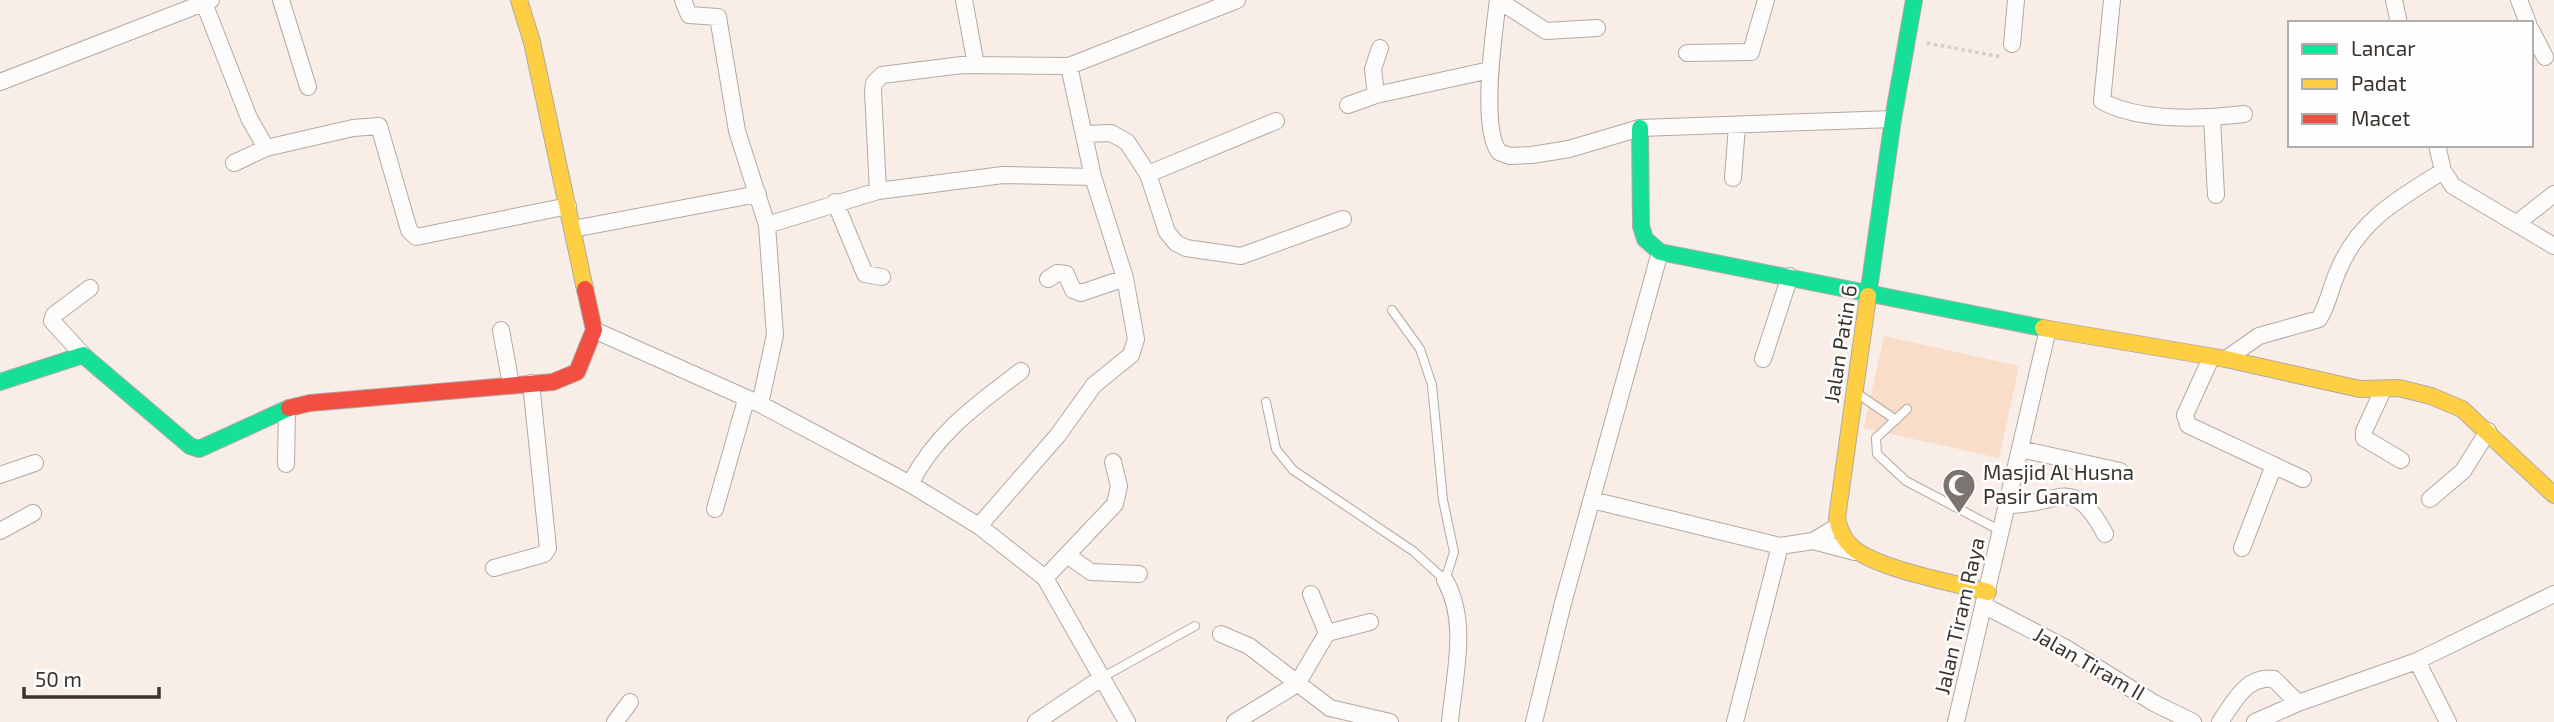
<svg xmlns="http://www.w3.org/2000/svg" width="2554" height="722" viewBox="0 0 2554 722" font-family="'Exo 2',sans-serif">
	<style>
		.green { fill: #f9ddc8 }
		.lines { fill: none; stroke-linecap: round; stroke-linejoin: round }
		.lane-casing { stroke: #b1aaa4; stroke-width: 10 }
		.street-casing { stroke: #b1aaa4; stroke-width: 18 }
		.fast-casing { stroke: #b1aaa4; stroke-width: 18 }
		.slow-casing { stroke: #b1aaa4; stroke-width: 18 }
		.jam-casing { stroke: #b1aaa4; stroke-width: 18 }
		.path { stroke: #d3cfcc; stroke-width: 3.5; stroke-dasharray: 3.5 3.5; stroke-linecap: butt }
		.lane { stroke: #fefcfb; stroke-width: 8 }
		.street { stroke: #fefcfb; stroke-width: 16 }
		.fast { stroke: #16e098; stroke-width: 16 }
		.slow { stroke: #ffcf43; stroke-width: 16 }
		.jam { stroke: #f24e42; stroke-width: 16 }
		.labels { text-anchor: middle; stroke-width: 5; stroke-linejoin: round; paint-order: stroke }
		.street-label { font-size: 21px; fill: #3a332e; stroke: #fefefe }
		.poi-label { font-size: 21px; fill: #3a332e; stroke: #fefefe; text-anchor: start }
	</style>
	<rect width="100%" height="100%" fill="#f8eee7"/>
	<path class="green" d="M1884,336L2019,366L1999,458L1864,428Z"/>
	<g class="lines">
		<defs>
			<path id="lane" d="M1858,394L1896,420
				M1266,402L1276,449L1293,470L1413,551L1445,580L1454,552L1443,500L1432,385L1420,349L1392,310
				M1907,409L1876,438L1877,454L1906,481L2001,531
				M1103,677L1195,626"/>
			<path id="street" d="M281,0L308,87
				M683,0L689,15L718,17L737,131L767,225L775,335L760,404
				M964,0L976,65
				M2112,0L2102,101C2139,122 2203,119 2244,114
				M2394,0L2399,23
				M2519,0L2528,23
				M204,3L249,118L266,148L353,128L379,126L409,230L416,237L568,206
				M1597,28L1546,31L1498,0C1494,32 1480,127 1499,152L1510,156L1532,155L1569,149L1640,128L1893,119
				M2531,30L2545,57
				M2012,44L2016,0
				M1687,53L1751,52L1766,0
				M0,82L211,0
				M1376,95L1373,69L1380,48
				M1348,105L1376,95L1490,70
				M2212,118L2216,195
				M1085,134L1111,133L1127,142L1148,174L1167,232L1176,243L1186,248L1241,256L1343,219
				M2437,145L2443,171L2453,186L2554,246
				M234,163L266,148
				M1148,174L1276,121
				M1733,178L1737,126
				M878,191L1003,175L1093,177
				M835,202L865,274L882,277
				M2517,223L2554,194
				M767,225L878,191L873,91L874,83L882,75L962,65L1069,66L1237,0
				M573,229L758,194
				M1048,279L1057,273L1066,274L1073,290L1081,293L1125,278
				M501,330L511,385
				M594,330L760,404L910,484L979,526L1045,578L1127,722
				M83,355L52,321L54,315L90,288
				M2211,358L2185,415L2188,425L2303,479
				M1763,359L1790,276
				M2226,359L2259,336L2319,319C2329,303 2331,285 2339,269C2359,220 2400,198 2443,171
				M2383,390L2364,431V438L2401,460
				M2020,449L2120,471
				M286,464L287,409
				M0,475L35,463
				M910,484C936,433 976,405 1021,371
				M2430,499L2463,471L2488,431
				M1592,500L1780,546L1813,541L1838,526
				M2007,505C2057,507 2072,471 2105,534
				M715,509L746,400
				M979,526L1058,435L1094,385L1131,355L1136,339L1125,278L1093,177L1069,66
				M0,531L33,513
				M1813,541L1855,552
				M2242,548L2274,465
				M1067,555L1091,572L1139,574
				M494,568L544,554L548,548L531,383
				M1045,578L1115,504L1119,486L1113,462
				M1445,580C1469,622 1454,676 1450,722
				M1311,594L1327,633
				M1985,606L2064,647L2154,703L2193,722
				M1221,634L1249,646L1330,708L1390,722
				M2417,661L2448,722
				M615,722L630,702
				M1036,722L1103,677
				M1235,722L1297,684L1327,633L1370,622
				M1534,722L1563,603L1660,252
				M1735,722L1780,546
				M1956,722L2048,329
				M2220,722C2234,702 2246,675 2274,679L2298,703
				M2255,722L2298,703L2417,661L2554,594"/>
			<path id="fast" d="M1640,128L1641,226L1645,239L1660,252L2043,328
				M1868,296L1893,119L1914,0
				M0,382L83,355L190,446L199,449L289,408"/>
			<path id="slow" d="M519,0L532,42L585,289
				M1868,296L1837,518C1839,529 1843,539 1852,547C1876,569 1954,583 1988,592
				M2043,328L2226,359L2360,389L2399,388L2431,396L2462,409L2554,495"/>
			<path id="jam" d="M289,408L310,403L553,382L577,372L594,330L585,289"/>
		</defs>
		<use href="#lane" class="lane-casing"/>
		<use href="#street" class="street-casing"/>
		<use href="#fast" class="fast-casing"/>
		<use href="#slow" class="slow-casing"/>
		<use href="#jam" class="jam-casing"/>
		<path class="path" d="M1927,43L2002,57"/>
		<use href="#lane" class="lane"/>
		<use href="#street" class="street"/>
		<use href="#fast" class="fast"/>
		<use href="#slow" class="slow"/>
		<use href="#jam" class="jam"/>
	</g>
	<defs>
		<symbol id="mosque-pin" viewBox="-11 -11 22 30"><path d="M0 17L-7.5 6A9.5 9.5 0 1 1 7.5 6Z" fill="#7c746f" stroke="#fefefe"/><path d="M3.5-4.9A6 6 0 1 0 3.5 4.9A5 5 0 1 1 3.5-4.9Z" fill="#fff"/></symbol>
	</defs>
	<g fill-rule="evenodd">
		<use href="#mosque-pin" x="1940" y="466" width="38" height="52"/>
	</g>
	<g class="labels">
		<g class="street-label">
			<text transform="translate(1841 344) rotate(-81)" y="7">Jalan Patin 6</text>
			<text transform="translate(1960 616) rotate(-77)" y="7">Jalan Tiram Raya</text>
			<text transform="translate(2089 664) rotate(30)" y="7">Jalan Tiram II</text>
		</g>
		<g class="poi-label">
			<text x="1983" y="480">Masjid Al Husna<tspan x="1983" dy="24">Pasir Garam</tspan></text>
		</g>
	</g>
	<rect x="2288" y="21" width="245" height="126" fill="#fefefe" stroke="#b0adab" stroke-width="2"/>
	<rect x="2302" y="44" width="35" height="10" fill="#16e098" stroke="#b0adab" stroke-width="2"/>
	<text x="2351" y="56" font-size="21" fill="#3a332e">Lancar</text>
	<rect x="2302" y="79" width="35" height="10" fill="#ffcf43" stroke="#b0adab" stroke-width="2"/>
	<text x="2351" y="91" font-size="21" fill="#3a332e">Padat</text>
	<rect x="2302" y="114" width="35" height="10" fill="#f24e42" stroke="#b0adab" stroke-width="2"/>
	<text x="2351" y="126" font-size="21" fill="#3a332e">Macet</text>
	<path d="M24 687v10h135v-10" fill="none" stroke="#3a332e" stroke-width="3.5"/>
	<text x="35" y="687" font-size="21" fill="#3a332e" stroke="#fefefe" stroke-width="5" paint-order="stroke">50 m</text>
</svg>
